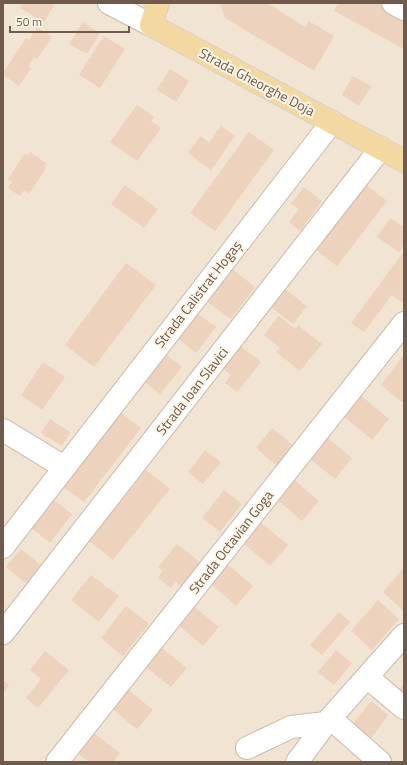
<svg xmlns="http://www.w3.org/2000/svg" width="407" height="765" viewBox="0 0 407 765" font-family="'Titillium Web',sans-serif">
	<style>
		.residential { fill: #f1e4d3 }
		.building { fill: #edd2bd }
		.lines { fill: none; stroke-linecap: round; stroke-linejoin: round }
		.minor-casing { stroke: #cabaab; stroke-width: 24 }
		.major-casing { stroke: #d7d1cd; stroke-width: 24 }
		.minor { stroke: #fff; stroke-width: 22 }
		.major { stroke: #f4d8a1; stroke-width: 22 }
		.labels { text-anchor: middle; stroke-width: 4; stroke-linejoin: round; paint-order: stroke }
		.street-label { font-size: 14px; fill: #705a4c; stroke: #fdf6e9 }
	</style>
	<rect width="100%" height="100%" fill="#faf2e4"/>
	<path class="residential" d="M3,3H404V762H3Z"/>
	<path class="building" d="M23,3H51L54,5L44,22L20,8Z
		M220,3H267L305,27L309,21L334,36L314,71L225,18Z
		M338,3H381L404,15V49L334,11Z
		M83,22L100,33L87,54L69,44Z
		M37,27L52,37L37,59L34,57L28,67L31,68L19,86L3,75V73L26,38L29,40Z
		M104,36L125,49L100,88L79,75Z
		M170,69L189,81L176,102L157,90Z
		M353,76L371,86L359,106L342,95Z
		M137,105L154,117L151,121L161,128L137,161L110,142Z
		M221,126L235,136L211,170L188,153L200,136L209,143Z
		M249,132L274,150L215,231L190,213Z
		M30,152L46,163L44,166L46,168L29,194L24,190L20,196L8,188L12,182L8,179L25,153L28,155Z
		M125,185L158,209L144,228L111,204Z
		M366,185L387,201L337,266L316,250Z
		M304,187L322,201L300,231L289,222L299,209L291,204Z
		M390,218L404,227V244L399,252L377,237Z
		M402,254L404,256V304L392,295L364,332L351,323Z
		M126,263L156,285L94,367L65,345Z
		M231,268L255,287L231,319L206,301Z
		M281,286L307,306L293,324L267,304Z
		M195,312L216,327L196,353L176,337Z
		M279,316L295,329L298,325L322,344L300,371L276,352L280,348L264,335Z
		M235,342L261,362L237,392L225,383L231,375L217,364Z
		M163,352L182,367L160,394L142,380Z
		M403,356L404,357V399L402,402L381,385Z
		M43,362L65,377L42,410L21,395Z
		M359,394L389,419L372,440L342,415Z
		M116,409L141,428L84,502L58,483Z
		M50,419L70,432L62,446L41,433Z
		M272,428L294,446L277,466L256,448Z
		M326,437L352,458L335,479L309,458Z
		M205,450L221,462L203,484L188,472Z
		M146,470L170,489L113,560L89,541Z
		M292,478L319,501L302,521L275,498Z
		M224,490L242,504L220,532L202,518Z
		M50,497L72,514L50,543L28,525Z
		M259,521L288,545L270,566L242,542Z
		M177,544L201,563L182,587L176,582L171,588L158,578L163,571L158,567Z
		M21,549L43,567L28,585L6,567Z
		M225,562L253,586L236,606L208,581Z
		M404,568V611L383,592Z
		M91,575L119,596L99,622L71,600Z
		M378,600L399,619L372,650L351,631Z
		M192,605L219,627L203,646L176,623Z
		M126,606L149,624L123,656L101,638Z
		M339,612L350,622L322,655L310,645Z
		M158,645L187,668L171,687L143,665Z
		M336,650L352,663L334,685L318,672Z
		M45,651L69,670L38,708L26,698L41,679L30,670Z
		M3,680L9,685L3,693Z
		M404,684V695L398,690Z
		M126,688L153,710L137,729L111,708Z
		M371,701L388,715L371,738L353,724Z
		M90,730L120,753L113,762H89L75,751Z"/>
	<g class="lines">
		<defs>
			<path id="minor" d="M109,3L151,25
				M393,3L404,9
				M3,430L64,467
				M3,547L332,122
				M3,633L381,148
				M367,677L404,708
				M330,718L380,762
				M247,748L291,727L326,723
				M57,762L404,323
				M297,762L326,723L404,635"/>
			<path id="major" d="M158,3L151,25L404,161"/>
		</defs>
		<use href="#minor" class="minor-casing"/>
		<use href="#major" class="major-casing"/>
		<use href="#minor" class="minor"/>
		<use href="#major" class="major"/>
	</g>
	<g class="labels">
		<g class="street-label">
			<text transform="translate(257 82) rotate(28)" y="5">Strada Gheorghe Doja</text>
			<text transform="translate(198 294) rotate(-52)" y="5">Strada Calistrat Hogaș</text>
			<text transform="translate(192 391) rotate(-52)" y="5">Strada Ioan Slavici</text>
			<text transform="translate(231 542) rotate(-52)" y="5">Strada Octavian Goga</text>
		</g>
	</g>
	<rect width="407" height="765" fill="none" stroke="#705a4c" stroke-width="8"/>
	<path d="M10 26v6h119v-6" fill="none" stroke="#705a4c" stroke-width="2"/>
	<text x="16" y="26" font-size="12" fill="#705a4c" stroke="#fdf6e9" stroke-width="3" paint-order="stroke">50 m</text>
</svg>
